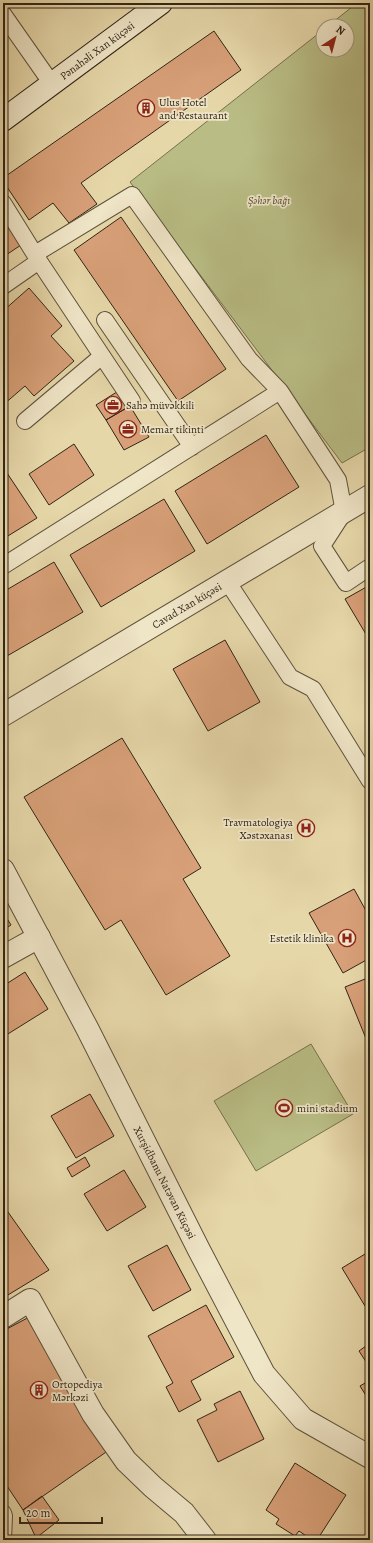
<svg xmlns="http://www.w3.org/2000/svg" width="373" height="1543" viewBox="0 0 373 1543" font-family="Alegreya,serif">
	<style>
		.green { fill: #b9bd85; stroke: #75714e }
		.building { fill: #d8a078; stroke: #312518 }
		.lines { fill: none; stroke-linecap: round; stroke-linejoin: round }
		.service-casing { stroke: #5e523c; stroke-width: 18 }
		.minor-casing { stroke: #5e523c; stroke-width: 24 }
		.tertiary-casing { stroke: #5e523c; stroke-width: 24 }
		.secondary-casing { stroke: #312518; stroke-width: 24 }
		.service { stroke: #efe5c7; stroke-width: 16 }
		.minor { stroke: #efe5c7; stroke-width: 22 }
		.tertiary { stroke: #efe5c7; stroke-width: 22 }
		.secondary { stroke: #efe5c7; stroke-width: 22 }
		.labels { text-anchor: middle; stroke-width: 3.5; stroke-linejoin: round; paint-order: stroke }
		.street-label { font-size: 11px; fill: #312518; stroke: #efe5c7 }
		.poi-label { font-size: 11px; fill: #312518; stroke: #efe5c7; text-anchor: start }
		.park-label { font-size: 11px; font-style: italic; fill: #534b33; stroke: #efe5c7 }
	</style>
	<rect width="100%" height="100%" fill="#e6d7a9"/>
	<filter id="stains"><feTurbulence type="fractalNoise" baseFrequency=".005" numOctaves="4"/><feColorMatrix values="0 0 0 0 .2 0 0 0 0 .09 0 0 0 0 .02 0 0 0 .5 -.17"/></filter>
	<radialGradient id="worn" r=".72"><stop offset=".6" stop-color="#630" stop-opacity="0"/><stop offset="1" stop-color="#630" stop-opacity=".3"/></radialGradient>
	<path class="green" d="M357,3H370V447L342,463L130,182L323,30V50H347V26H328Z
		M311,1044L353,1114L256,1171L214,1101Z"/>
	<path class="building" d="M214,31L241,70L81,183L97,204L69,223L53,203L29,220L3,181V178Z
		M3,42L6,45L7,53L6,60L3,64Z
		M121,217L226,369L178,401L74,250Z
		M3,220L21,245L3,257Z
		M29,288L62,326L51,336L74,361L34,396L25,386L3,405V311Z
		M120,390L130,406L106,420L96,405Z
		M130,406L149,437L124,450L106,420Z
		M266,435L299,487L207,544L175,491Z
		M74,444L94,475L49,505L29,474Z
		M3,467L37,518L3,539Z
		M164,499L195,551L101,607L70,555Z
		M54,562L83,612L7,656L3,650V592Z
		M370,585V641L345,599Z
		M225,640L260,702L208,731L173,669Z
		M122,738L201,868L183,879L230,956L166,995L121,920L105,930L24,797Z
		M354,889L370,918V958L343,973L309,913Z
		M3,912L11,925L3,930Z
		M25,972L48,1009L3,1037V986Z
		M370,977V1039L367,1041L345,987Z
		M90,1094L114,1136L76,1158L51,1116Z
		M85,1157L90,1166L72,1177L67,1168Z
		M124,1170L146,1207L107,1231L84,1194Z
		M3,1205L49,1270L3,1298Z
		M167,1245L191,1290L153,1311L128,1266Z
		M370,1251V1303L365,1306L342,1268Z
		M206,1305L234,1357L191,1381L201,1400L179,1412L166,1387L173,1383L148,1336Z
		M33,1315L109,1450L23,1510L3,1480V1331Z
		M370,1343V1368L359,1351Z
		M370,1380V1402L360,1386Z
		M240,1391L264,1439L218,1462L197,1420L217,1410L214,1404Z
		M295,1463L346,1495L317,1540H312L299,1531L295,1536L276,1524L279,1519L266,1510Z
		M42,1496L59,1520L36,1538L23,1510Z"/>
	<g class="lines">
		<defs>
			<path id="service" d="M3,14L52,84
				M3,203L39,261L3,286
				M35,254L132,195L249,359L280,391
				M39,261L132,401
				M105,320L192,447
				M25,421L102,356
				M3,566L280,391L338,480L344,512L322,546L346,583L370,567
				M227,581L290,677L313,689L370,781
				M3,1513L4,1516L3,1540"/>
			<g id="minor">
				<path id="s1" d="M3,870L87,1028L199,1250L264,1374L303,1419L370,1457"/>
				<path d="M3,957L39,937"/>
				<path d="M3,1317L30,1300L93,1414L126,1461L153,1487L184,1513L205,1540"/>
			</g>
			<g id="tertiary">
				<path id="s2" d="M3,715L370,496"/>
			</g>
			<g id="secondary">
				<path id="s3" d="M3,120L161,3"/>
			</g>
		</defs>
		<use href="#service" class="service-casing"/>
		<use href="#minor" class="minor-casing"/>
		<use href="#tertiary" class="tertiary-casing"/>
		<use href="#secondary" class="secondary-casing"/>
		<use href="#service" class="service"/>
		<use href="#minor" class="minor"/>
		<use href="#tertiary" class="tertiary"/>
		<use href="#secondary" class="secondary"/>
	</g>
	<defs>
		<symbol id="building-ring" viewBox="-11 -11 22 22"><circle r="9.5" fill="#efe5c7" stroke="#8f2418" stroke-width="1.5"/><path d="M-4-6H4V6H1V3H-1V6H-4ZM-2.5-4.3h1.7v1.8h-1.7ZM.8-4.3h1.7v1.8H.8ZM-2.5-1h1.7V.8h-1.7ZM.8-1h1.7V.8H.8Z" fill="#8f2418"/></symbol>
		<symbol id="office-ring" viewBox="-11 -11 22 22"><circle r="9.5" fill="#efe5c7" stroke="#8f2418" stroke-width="1.5"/><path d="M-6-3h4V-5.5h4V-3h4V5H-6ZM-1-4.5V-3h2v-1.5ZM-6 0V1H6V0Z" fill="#8f2418"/></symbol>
		<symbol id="hospital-ring" viewBox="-11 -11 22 22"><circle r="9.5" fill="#efe5c7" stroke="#8f2418" stroke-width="1.5"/><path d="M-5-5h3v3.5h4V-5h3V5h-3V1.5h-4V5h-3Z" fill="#8f2418"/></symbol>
		<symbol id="stadium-ring" viewBox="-11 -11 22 22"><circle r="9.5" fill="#efe5c7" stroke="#8f2418" stroke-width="1.5"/><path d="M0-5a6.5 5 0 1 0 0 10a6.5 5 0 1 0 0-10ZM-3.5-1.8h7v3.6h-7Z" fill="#8f2418"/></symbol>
	</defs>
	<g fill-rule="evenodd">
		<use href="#building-ring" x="136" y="98" width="20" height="20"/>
		<use href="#office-ring" x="103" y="395" width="20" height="20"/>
		<use href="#office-ring" x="118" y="419" width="20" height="20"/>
		<use href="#hospital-ring" x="296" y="818" width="20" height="20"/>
		<use href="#hospital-ring" x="337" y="928" width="20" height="20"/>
		<use href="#stadium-ring" x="274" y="1098" width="20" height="20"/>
		<use href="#building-ring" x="29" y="1380" width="20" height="20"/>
	</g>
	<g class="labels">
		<g class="street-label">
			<text dy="4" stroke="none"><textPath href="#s3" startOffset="117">Pənahəli Xan küçəsi</textPath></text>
			<text dy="4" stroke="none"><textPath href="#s2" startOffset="214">Cavad Xan küçəsi</textPath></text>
			<text dy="4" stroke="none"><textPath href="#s1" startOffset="352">Xurşidbanu Natəvan Küçəsi</textPath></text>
		</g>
		<g class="poi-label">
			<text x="159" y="106">Ulus Hotel<tspan x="159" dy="13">and Restaurant</tspan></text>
			<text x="126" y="409">Sahə müvəkkili</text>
			<text x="141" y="433">Memar tikinti</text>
			<text x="293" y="826" text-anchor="end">Travmatologiya<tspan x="293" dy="13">Xəstəxanası</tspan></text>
			<text x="334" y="942" text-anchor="end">Estetik klinika</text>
			<text x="297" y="1112">mini stadium</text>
			<text x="52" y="1388">Ortopediya<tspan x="52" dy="13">Mərkəzi</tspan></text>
		</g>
		<g class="park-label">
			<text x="269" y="204">Şəhər bağı</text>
		</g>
	</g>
	<rect width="373" height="1543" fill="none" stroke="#e6d7a9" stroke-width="16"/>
	<rect x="4" y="4" width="365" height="1535" fill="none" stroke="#312518" stroke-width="2"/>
	<rect x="8" y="8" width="357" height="1527" fill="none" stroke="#312518"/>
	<g transform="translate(335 38) rotate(36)"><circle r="19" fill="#efe5c7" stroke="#a39881"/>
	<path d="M0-3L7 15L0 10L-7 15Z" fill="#8f2418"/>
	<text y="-6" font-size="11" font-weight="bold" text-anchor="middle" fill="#312518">N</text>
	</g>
	<path d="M20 1517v6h82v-6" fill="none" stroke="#312518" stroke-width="2"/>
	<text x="26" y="1517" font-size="12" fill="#312518" stroke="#efe5c7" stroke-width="3" paint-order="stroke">20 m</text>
	<rect width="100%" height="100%" filter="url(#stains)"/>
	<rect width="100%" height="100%" fill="url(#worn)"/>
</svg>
